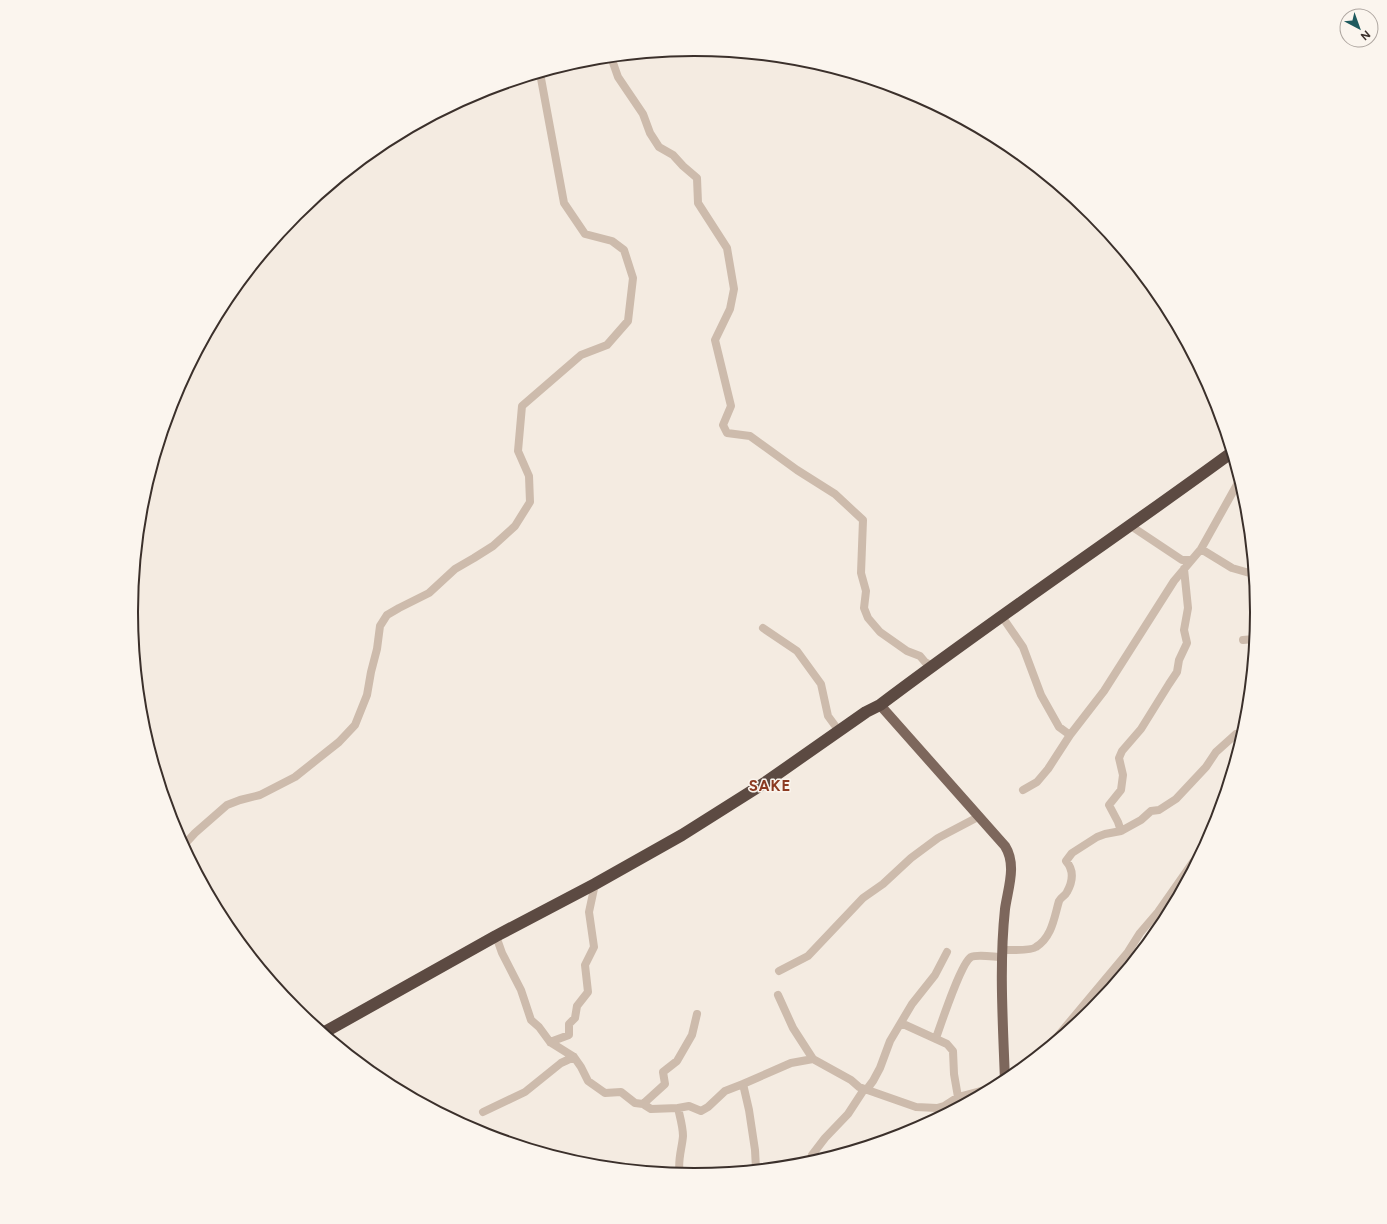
<svg xmlns="http://www.w3.org/2000/svg" width="1387" height="1224" viewBox="0 0 1387 1224" font-family="Figtree,sans-serif">
	<style>
		.lines { fill: none; stroke-linecap: round; stroke-linejoin: round }
		.minor { stroke: #cdbbac; stroke-width: 8 }
		.major { stroke: #7d675c; stroke-width: 10 }
		.highway { stroke: #5c4a42; stroke-width: 12 }
		.labels { text-anchor: middle; stroke-width: 3; stroke-linejoin: round; paint-order: stroke }
		.district-label { font-size: 15px; font-weight: bold; letter-spacing: 1px; fill: #8c3b22; stroke: #fbf5ee }
		.rim { fill: none; stroke: #3b302b; stroke-width: 2 }
	</style>
	<rect width="100%" height="100%" fill="#f4ebe1"/>
	<g class="lines">
		<path class="minor" d="M611,57L618,77L643,114L650,133L659,147L673,155L683,166L697,178L698,203L727,248L734,289L730,309L715,340L731,406L723,425L727,433L750,436L797,470L835,494L863,520L861,573L866,591L864,608L868,618L880,632L907,651L920,656L925,662L932,666
			M1131,526L1182,560H1191
			M1201,549L1232,568L1253,574
			M998,618H1003L1023,647L1041,695L1059,727L1070,735
			M763,628L797,651L821,684L828,716L839,731
			M1243,640L1254,639
			M1023,790L1037,782L1048,769L1070,735L1104,691L1174,581L1201,549L1239,481
			M1121,831L1118,822L1109,805L1121,790L1123,775L1119,758L1122,751L1141,729L1169,684L1177,672L1179,660L1187,643L1184,630L1188,608L1184,569
			M183,846L195,833L227,805L240,800L260,795L295,777L339,742L355,725L367,695L371,672L377,649L380,626L387,615L399,608L429,593L455,569L474,558L493,546L515,526L530,502L529,476L518,451L522,406L581,355L607,345L628,321L633,278L624,250L612,241L585,234L564,203L540,73
			M496,936L502,953L521,990L531,1020L539,1027L550,1042L574,1057L581,1067L588,1081L605,1093L621,1092L635,1103L643,1104L651,1109L678,1108C680,1117 683,1127 683,1136C682,1149 677,1161 680,1174
			M1003,950C1010,950 1031,951 1036,947C1052,937 1054,918 1059,901C1061,897 1065,896 1067,892C1073,881 1074,870 1066,861L1072,853L1097,837L1105,834L1121,831L1141,820L1151,811L1159,810L1176,799L1206,767L1216,752L1236,734L1242,733
			M779,971L808,956L863,898L883,884L911,858L938,838L978,817
			M1101,985L1107,992
			M778,995L793,1028L813,1059L851,1080L859,1087L916,1107L937,1108L944,1106L958,1097L992,1088
			M901,1023L947,1044L953,1051L954,1074L958,1097
			M936,1038C941,1024 961,963 971,957C977,954 995,957 1002,957
			M550,1042L569,1035V1024L575,1018L577,1006L588,992L585,965L594,947L589,912L595,884
			M1052,1043L1128,952L1140,933L1158,912L1193,862L1198,857
			M643,1104L665,1084L663,1072L677,1061L692,1035L697,1014
			M678,1108L689,1106L701,1111L708,1107L725,1091L743,1084
			M483,1112L525,1092L561,1063L574,1057
			M812,1155L825,1138L848,1114L863,1091L867,1089L873,1081L880,1068L890,1041L912,1004L935,975L947,952
			M756,1169L755,1150L749,1110L743,1084L791,1063L813,1059"/>
		<path class="major" d="M880,705L1005,846C1017,865 1008,888 1005,909C999,966 1003,1024 1005,1081"/>
		<path class="highway" d="M323,1033L496,936L595,884L682,835L766,782L866,712L880,705C995,618 1115,538 1231,453"/>
	</g>
	<g class="labels">
		<g class="district-label">
			<text x="770" y="791">SAKE</text>
		</g>
	</g>
	<path d="M0 0H1387V1224H0ZM138 612a556 556 0 1 1 1112 0a556 556 0 1 1-1112 0Z" fill="#fbf5ee" fill-rule="evenodd"/>
	<path class="rim" d="M138 612a556 556 0 1 1 1112 0a556 556 0 1 1-1112 0Z"/>
	<g transform="translate(1359 28) rotate(139)"><circle r="19" fill="#fbf5ee" stroke="#aea6a0"/>
	<path d="M0-3L7 15L0 10L-7 15Z" fill="#1f5a5e"/>
	<text y="-6" font-size="11" font-weight="bold" text-anchor="middle" fill="#3b302b">N</text>
	</g>
</svg>
